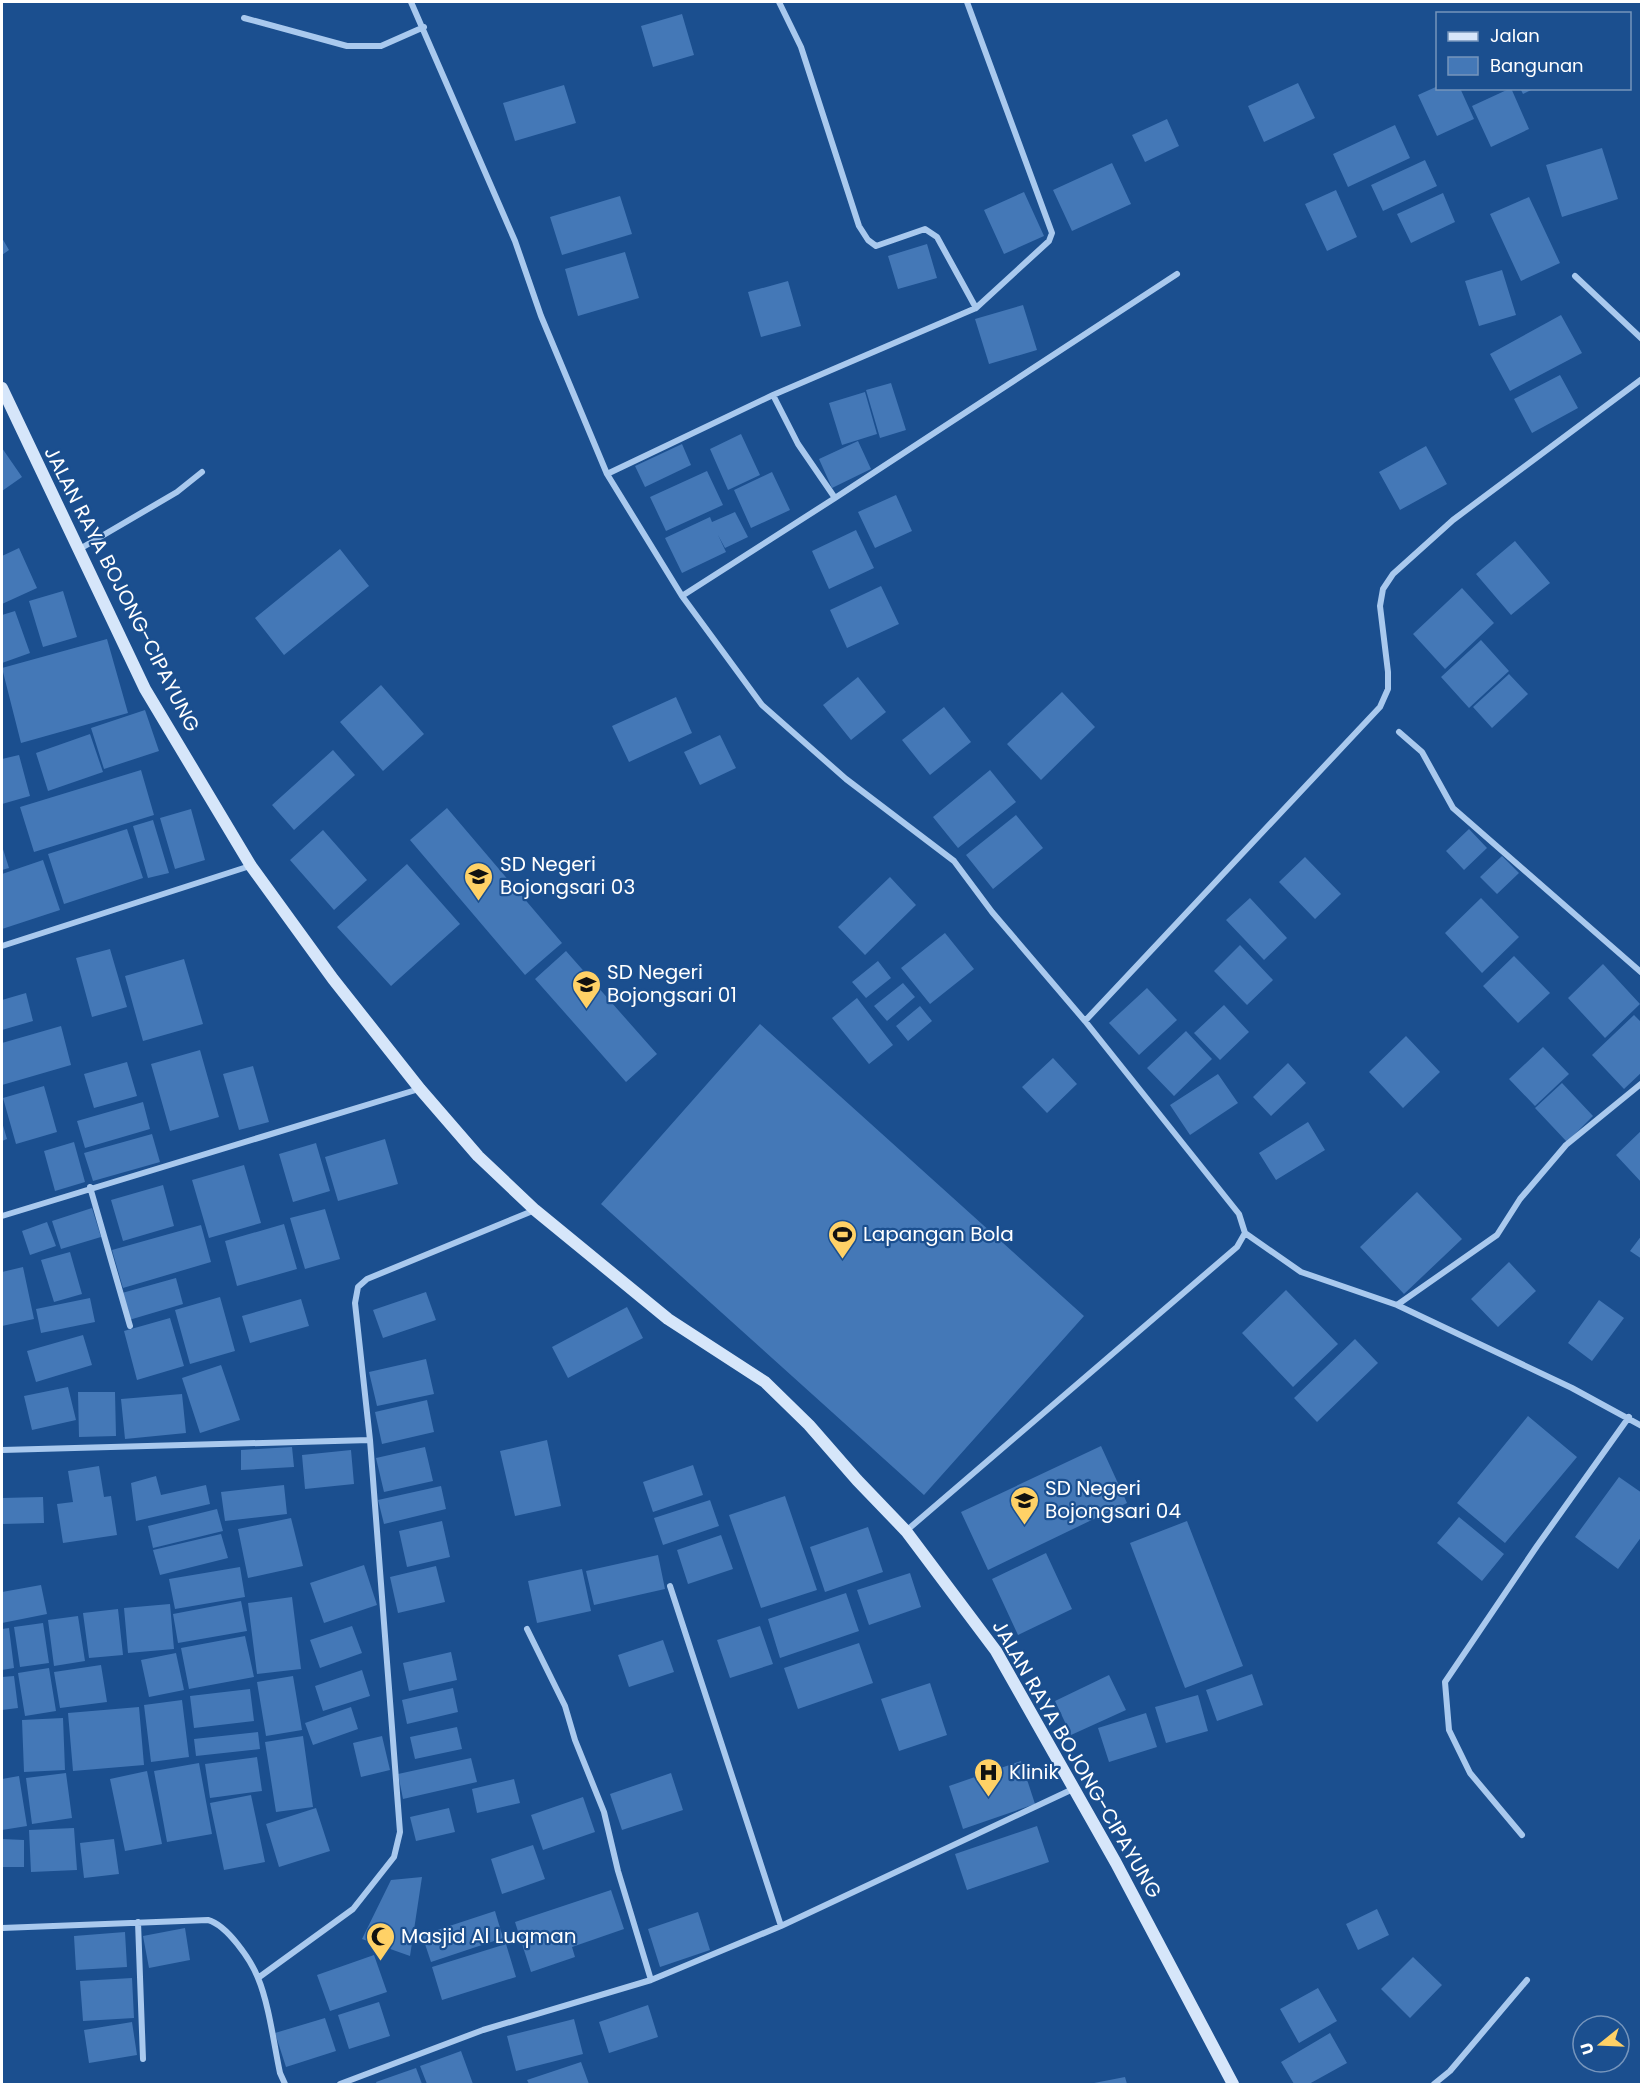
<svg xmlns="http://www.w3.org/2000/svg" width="1643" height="2086" viewBox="0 0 1643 2086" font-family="Poppins,sans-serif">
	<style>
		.building { fill: #4478b7 }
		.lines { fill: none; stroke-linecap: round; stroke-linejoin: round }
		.street { stroke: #a9c9ee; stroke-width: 6 }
		.secondary { stroke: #d6e6fa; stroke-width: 12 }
		.labels { text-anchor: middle; stroke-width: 4.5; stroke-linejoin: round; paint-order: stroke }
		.street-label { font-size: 20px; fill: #fff; stroke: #1b4f8f }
		.poi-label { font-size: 20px; fill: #fff; stroke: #1b4f8f; text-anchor: start }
	</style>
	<rect width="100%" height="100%" fill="#1b4f8f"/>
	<path class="building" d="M682,14L694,55L653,67L641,26Z
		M1298,83L1315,118L1264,142L1248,106Z
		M564,85L576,123L515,141L503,103Z
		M1438,86V88H1460L1474,119L1437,136L1418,95Z
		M1511,88L1529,129L1491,147L1472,106Z
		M1520,88H1535L1523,94Z
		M1167,119L1179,146L1145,162L1132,135Z
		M1395,125L1410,158L1348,187L1333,154Z
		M1602,148L1618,199L1562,217L1546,165Z
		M1425,160L1437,186L1383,211L1371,185Z
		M1112,163L1131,204L1072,231L1053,190Z
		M1336,190L1357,237L1327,251L1305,204Z
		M1024,192L1044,236L1004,254L984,210Z
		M1443,193L1455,222L1411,243L1397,214Z
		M620,196L632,234L562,255L550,217Z
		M1529,197L1560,263L1521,281L1490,214Z
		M2,238L9,250L2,255Z
		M927,244L937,278L898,289L888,256Z
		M625,252L639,298L578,316L565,269Z
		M1502,270L1516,315L1479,326L1465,281Z
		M788,281L801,326L761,337L748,292Z
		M1023,305L1037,350L989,364L975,319Z
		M1561,315L1582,353L1510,391L1490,354Z
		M1560,375L1578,408L1532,433L1514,399Z
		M891,383L906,430L880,438L866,390Z
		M865,392L877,434L842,445L829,403Z
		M741,434L760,475L728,490L710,449Z
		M858,441L871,469L832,488L819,459Z
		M682,444L691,465L645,487L635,466Z
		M1426,446L1447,484L1400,510L1379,472Z
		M2,448L22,477L2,491Z
		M707,471L723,505L666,531L650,497Z
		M772,472L790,510L751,528L734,490Z
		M896,495L912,531L875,548L858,512Z
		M735,512L748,537L725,548L718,535L726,552L682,573L665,538L710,517L712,522Z
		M856,530L874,568L829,589L812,551Z
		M1515,541L1550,583L1511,615L1476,574Z
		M19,548L37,588L2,604V556Z
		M340,549L369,586L284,655L255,618Z
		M881,586L899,624L847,648L830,610Z
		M1462,588L1494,623L1445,669L1413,634Z
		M63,591L77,637L43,647L29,601Z
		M15,611L30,653L2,663V615Z
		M107,639L128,713L21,743L2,668Z
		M1481,640L1509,671L1469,708L1441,677Z
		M1509,674L1528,694L1492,728L1473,707Z
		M858,677L886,712L851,740L823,705Z
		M381,685L424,734L383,771L340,722Z
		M1062,692L1095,727L1041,780L1007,744Z
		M676,697L692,733L629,762L612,726Z
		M944,707L971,742L930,775L902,740Z
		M145,710L159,751L104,769L91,728Z
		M90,734L103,772L48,791L36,753Z
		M720,735L736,768L700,785L684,752Z
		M333,750L355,775L294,830L272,805Z
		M19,755L30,796L2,804V759Z
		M141,770L154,815L34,852L20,807Z
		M990,770L1016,802L958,848L933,817Z
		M447,808L562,943L525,975L410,840Z
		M191,809L205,860L175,869L160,818Z
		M1016,815L1043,848L993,889L966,855Z
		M153,820L169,873L148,878L133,826Z
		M127,829L143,878L64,904L48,854Z
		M1469,829L1487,848L1464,870L1446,851Z
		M323,830L367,880L334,910L290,860Z
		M2,846L9,868L2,870Z
		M1502,856L1519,873L1497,894L1480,877Z
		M1305,857L1341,894L1315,919L1279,882Z
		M43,860L60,910L2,929V874Z
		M407,864L460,924L391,986L337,927Z
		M890,877L916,905L865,955L838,927Z
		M1250,898L1287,938L1264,960L1226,920Z
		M1481,898L1519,937L1482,973L1445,933Z
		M945,933L974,969L930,1004L901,968Z
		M1240,945L1273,980L1247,1005L1214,971Z
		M110,949L127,1007L92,1017L76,958Z
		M566,951L657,1054L626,1082L535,979Z
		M1514,956L1550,993L1518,1023L1483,986Z
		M184,959L203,1024L143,1041L125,976Z
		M878,961L891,978L866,998L852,982Z
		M1603,964L1640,1004L1605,1038L1568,998Z
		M903,983L915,997L887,1021L874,1006Z
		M1147,988L1177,1020L1139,1055L1109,1023Z
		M26,993L33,1021L2,1030V1000Z
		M857,998L893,1045L869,1064L832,1018Z
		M1224,1005L1249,1032L1220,1060L1194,1033Z
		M920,1006L932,1021L908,1041L896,1026Z
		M1634,1015L1642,1023V1072L1624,1089L1592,1055Z
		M760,1024L1084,1316L924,1495L601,1204Z
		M61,1026L71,1065L2,1085V1043Z
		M1186,1031L1212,1059L1174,1096L1147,1068Z
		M1406,1036L1440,1072L1403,1108L1369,1072Z
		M1543,1047L1569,1074L1535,1106L1509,1079Z
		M200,1050L219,1117L170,1131L151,1064Z
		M1053,1058L1077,1084L1047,1113L1022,1087Z
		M127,1062L137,1096L94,1108L84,1074Z
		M1288,1063L1306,1083L1271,1116L1253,1097Z
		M253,1066L269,1122L239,1130L223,1074Z
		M1218,1074L1238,1103L1190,1135L1170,1105Z
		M1562,1083L1593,1116L1567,1142L1535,1108Z
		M44,1086L57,1132L16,1144L3,1098Z
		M143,1102L150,1129L85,1148L77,1121Z
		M2,1122L7,1139L2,1141Z
		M1308,1122L1325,1150L1276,1180L1259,1153Z
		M1642,1130V1183L1616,1155Z
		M152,1134L160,1162L93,1181L84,1153Z
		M385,1139L398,1184L338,1201L325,1157Z
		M74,1142L85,1182L55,1191L44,1151Z
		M316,1143L330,1191L293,1202L279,1154Z
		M244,1165L261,1223L209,1238L192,1180Z
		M163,1185L174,1226L123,1241L111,1200Z
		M1417,1192L1462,1239L1404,1294L1360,1247Z
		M92,1208L101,1237L61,1249L52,1221Z
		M325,1209L340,1259L305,1269L290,1218Z
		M47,1222L56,1246L30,1255L22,1231Z
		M284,1224L297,1269L237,1286L225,1241Z
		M201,1225L211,1262L123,1288L112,1250Z
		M1642,1235V1259L1630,1251Z
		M70,1252L82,1294L54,1302L41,1260Z
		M1509,1262L1536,1291L1498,1327L1471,1299Z
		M23,1267L34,1319L2,1326V1272Z
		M176,1278L183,1304L129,1320L122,1293Z
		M1286,1290L1338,1344L1293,1387L1242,1333Z
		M426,1292L436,1320L383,1338L373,1310Z
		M220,1297L235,1351L190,1364L175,1310Z
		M90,1298L95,1322L41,1333L36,1309Z
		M301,1299L309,1326L250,1343L242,1316Z
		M1599,1300L1624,1318L1592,1361L1568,1343Z
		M627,1307L643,1338L568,1378L552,1347Z
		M170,1318L184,1366L137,1380L124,1331Z
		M83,1335L92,1365L36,1382L27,1351Z
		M1355,1339L1378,1363L1317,1422L1294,1398Z
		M426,1359L434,1394L377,1406L369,1372Z
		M221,1365L240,1420L200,1433L182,1378Z
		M68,1387L76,1420L32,1430L24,1396Z
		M78,1392H115L116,1436L79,1437Z
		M182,1394L186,1433L125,1439L121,1399Z
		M427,1400L434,1432L382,1444L375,1412Z
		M1528,1416L1577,1457L1505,1543L1457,1503Z
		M547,1440L561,1506L515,1516L500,1451Z
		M1101,1446L1127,1503L988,1570L961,1512Z
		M292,1447L294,1467L241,1470V1450Z
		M425,1447L433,1481L384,1492L376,1458Z
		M351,1450L354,1484L305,1489L302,1455Z
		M693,1465L703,1495L653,1512L643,1482Z
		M99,1466L104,1497L111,1496L117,1535L63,1543L57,1504L73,1502L68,1471Z
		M156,1476L161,1495L206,1485L210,1504L136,1521L131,1483Z
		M1619,1477L1642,1493V1536L1618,1569L1575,1537Z
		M284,1485L287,1514L225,1521L221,1492Z
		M441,1486L446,1509L384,1524L378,1500Z
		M785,1496L817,1590L761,1608L729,1515Z
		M43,1497L44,1523L2,1524V1498Z
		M710,1500L719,1526L663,1545L654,1518Z
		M217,1509L223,1531L153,1548L148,1526Z
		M1459,1517L1504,1554L1482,1581L1437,1543Z
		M291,1518L303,1566L248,1578L238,1529Z
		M442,1521L450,1557L407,1567L399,1531Z
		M1187,1521L1243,1666L1185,1688L1130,1543Z
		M868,1527L883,1572L825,1592L810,1547Z
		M221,1534L228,1558L160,1575L153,1550Z
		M721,1535L733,1569L688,1584L677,1550Z
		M1046,1553L1072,1609L1018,1635L992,1579Z
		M658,1555L665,1589L594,1605L586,1571Z
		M364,1565L377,1605L324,1623L310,1583Z
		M436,1566L445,1602L398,1613L390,1577Z
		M240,1567L245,1597L175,1609L169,1579Z
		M582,1569L591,1611L537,1623L528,1581Z
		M910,1573L921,1607L869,1625L857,1590Z
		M41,1585L47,1614L2,1623V1592Z
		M846,1593L859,1631L780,1658L768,1619Z
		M292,1597L301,1669L257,1674L248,1603Z
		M241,1601L247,1631L178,1643L173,1614Z
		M170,1604L174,1649L128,1653L124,1608Z
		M118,1609L123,1655L89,1658L83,1613Z
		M78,1616L85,1661L54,1666L48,1620Z
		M43,1623L49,1663L20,1667L14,1627Z
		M352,1626L362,1653L320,1668L310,1640Z
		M760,1626L773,1664L730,1678L717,1640Z
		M9,1628L14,1668L2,1670V1629Z
		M245,1636L254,1677L189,1689L181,1648Z
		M663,1640L674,1672L629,1687L618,1655Z
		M859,1643L873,1683L798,1709L784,1668Z
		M451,1652L457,1680L409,1691L403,1663Z
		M176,1653L184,1690L149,1697L141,1660Z
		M101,1665L107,1702L60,1708L54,1672Z
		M49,1668L56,1711L25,1716L18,1673Z
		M362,1670L370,1696L323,1711L315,1686Z
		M1252,1674L1263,1705L1217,1721L1206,1690Z
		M1109,1675L1126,1710L1071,1735L1055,1701Z
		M14,1676L18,1708L2,1710V1677Z
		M293,1676L302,1730L266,1736L257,1682Z
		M930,1683L947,1735L899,1751L881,1699Z
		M453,1688L458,1712L407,1724L402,1700Z
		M250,1689L254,1721L194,1728L190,1696Z
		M1198,1695L1208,1731L1166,1743L1155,1707Z
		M182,1700L189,1757L151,1762L144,1705Z
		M139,1707L144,1765L73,1771L68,1713Z
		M351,1707L358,1729L313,1745L305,1723Z
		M1146,1713L1157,1747L1109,1762L1098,1728Z
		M63,1718L65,1770L24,1772L22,1720Z
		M457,1727L462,1749L415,1759L410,1737Z
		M258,1732L260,1749L196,1756L194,1739Z
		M303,1736L313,1807L276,1812L265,1742Z
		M382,1736L390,1770L361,1777L353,1743Z
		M257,1757L262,1791L210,1798L205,1764Z
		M471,1758L477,1782L403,1799L398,1774Z
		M1021,1761L1035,1804L963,1829L949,1786Z
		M199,1763L212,1834L167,1842L154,1771Z
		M147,1771L162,1844L125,1851L110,1779Z
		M66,1773L72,1818L32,1824L26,1778Z
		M671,1773L683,1810L622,1830L610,1794Z
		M19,1776L27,1826L2,1830V1779Z
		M514,1779L520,1803L477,1813L472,1789Z
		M251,1795L265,1862L224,1870L210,1803Z
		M583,1797L595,1832L543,1850L531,1815Z
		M316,1808L330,1851L279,1867L266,1824Z
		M449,1808L455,1832L416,1841L410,1817Z
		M1037,1826L1049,1862L967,1890L955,1854Z
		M74,1828L77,1870L31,1872L29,1830Z
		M2,1839L24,1840V1867H2Z
		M114,1839L119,1874L84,1878L80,1843Z
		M533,1845L545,1879L502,1894L491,1859Z
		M422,1877L410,1956L362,1939L391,1880Z
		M611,1890L624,1929L572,1947L575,1957L531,1972L515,1922Z
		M1377,1909L1389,1935L1358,1950L1346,1924Z
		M495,1911L503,1938L431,1962L422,1935Z
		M698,1912L710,1950L660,1967L648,1929Z
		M185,1928L190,1960L149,1968L143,1936Z
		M125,1932L127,1967L76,1970L74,1936Z
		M506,1944L516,1977L442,2000L432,1967Z
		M374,1955L387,1992L330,2011L317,1975Z
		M1413,1957L1442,1985L1410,2018L1381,1989Z
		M132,1978L134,2018L83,2021L80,1981Z
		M1318,1988L1337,2021L1299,2043L1280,2009Z
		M379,2002L390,2036L349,2049L338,2015Z
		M648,2005L658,2037L609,2053L599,2022Z
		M325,2018L336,2051L286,2067L275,2033Z
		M574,2019L583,2054L516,2071L507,2036Z
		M132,2022L137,2055L89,2063L84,2030Z
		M1330,2033L1347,2063L1309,2084H1294L1281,2062Z
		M461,2051L473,2084H427L420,2066Z
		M581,2062L589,2084H529L527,2080Z
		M416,2068L422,2084H377L376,2082Z
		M1125,2077L1127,2084H1094V2083Z"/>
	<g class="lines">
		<path class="street" d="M411,2L515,241L541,316L607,474L682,596L762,705L846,779L954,861L992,912L1085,1021L1239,1214L1245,1233L1237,1247L906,1531
			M779,2L801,47L859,226L868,240L876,246L925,229L937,237L976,308
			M244,18L347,46H381L424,27
			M1575,276L1642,339
			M773,395L798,444L835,498
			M607,474L773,395L976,308L1049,241L1052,233L967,2
			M78,550L177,492L202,472
			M682,596L835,498L1177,274
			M1399,732L1422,752L1453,808L1642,973
			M2,946L250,866
			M1085,1021L1380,707L1388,689V672L1380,606L1383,589L1393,574L1453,520L1642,379
			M90,1187L130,1326
			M2,1216L419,1089
			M1245,1233L1301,1272L1397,1305L1572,1388L1642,1426
			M1397,1305L1497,1235L1520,1199L1566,1145L1642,1083
			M2,1450L370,1440L355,1303L358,1287L367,1279L535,1210
			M670,1586L781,1926
			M527,1629L565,1706L575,1740L604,1812L618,1871L651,1980
			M1522,1835L1470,1773L1449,1730L1445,1682L1537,1546L1629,1417
			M138,1922L143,2059
			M2,1928L208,1920C227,1925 251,1960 258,1978C269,2004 274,2045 280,2073L285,2084
			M258,1978L353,1909L394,1857L400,1832L370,1440
			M340,2084L483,2030L651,1980L781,1926L1073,1789
			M1434,2084L1450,2071L1527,1980"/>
		<path class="secondary" d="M2,388L145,689L251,866L333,979L420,1089L478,1156L535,1210L668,1319L765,1382L809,1425L857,1480L906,1531L996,1651L1116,1863L1233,2084"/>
	</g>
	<defs>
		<symbol id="school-pin" viewBox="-11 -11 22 30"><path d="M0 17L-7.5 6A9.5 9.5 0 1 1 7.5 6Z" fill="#ffd166" stroke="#1b4f8f"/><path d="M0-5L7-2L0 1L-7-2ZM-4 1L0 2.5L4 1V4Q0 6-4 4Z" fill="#111"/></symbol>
		<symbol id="stadium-pin" viewBox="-11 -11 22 30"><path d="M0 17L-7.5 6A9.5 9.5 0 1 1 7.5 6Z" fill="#ffd166" stroke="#1b4f8f"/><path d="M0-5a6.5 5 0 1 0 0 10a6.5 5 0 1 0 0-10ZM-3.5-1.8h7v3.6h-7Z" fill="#111"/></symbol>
		<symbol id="hospital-pin" viewBox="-11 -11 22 30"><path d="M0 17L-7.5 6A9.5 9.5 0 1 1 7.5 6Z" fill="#ffd166" stroke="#1b4f8f"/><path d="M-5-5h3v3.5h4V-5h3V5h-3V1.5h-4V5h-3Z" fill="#111"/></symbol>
		<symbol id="mosque-pin" viewBox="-11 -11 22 30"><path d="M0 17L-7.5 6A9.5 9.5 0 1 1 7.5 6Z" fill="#ffd166" stroke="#1b4f8f"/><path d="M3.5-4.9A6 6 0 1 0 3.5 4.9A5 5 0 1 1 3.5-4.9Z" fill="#111"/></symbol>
	</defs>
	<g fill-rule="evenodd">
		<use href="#school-pin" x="462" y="860" width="33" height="45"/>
		<use href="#school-pin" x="570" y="968" width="33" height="45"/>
		<use href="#stadium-pin" x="826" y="1218" width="33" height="45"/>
		<use href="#school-pin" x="1008" y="1484" width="33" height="45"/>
		<use href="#hospital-pin" x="972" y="1756" width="33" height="45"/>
		<use href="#mosque-pin" x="364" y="1920" width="33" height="45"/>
	</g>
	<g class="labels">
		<g class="street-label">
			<text transform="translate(122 589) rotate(63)" y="7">JALAN RAYA BOJONG-CIPAYUNG</text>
			<text transform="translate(1077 1759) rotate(60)" y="7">JALAN RAYA BOJONG-CIPAYUNG</text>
		</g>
		<g class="poi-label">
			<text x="500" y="871">SD Negeri<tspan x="500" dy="23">Bojongsari 03</tspan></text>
			<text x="607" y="979">SD Negeri<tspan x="607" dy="23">Bojongsari 01</tspan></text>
			<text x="863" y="1241">Lapangan Bola</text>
			<text x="1045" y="1495">SD Negeri<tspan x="1045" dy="23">Bojongsari 04</tspan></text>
			<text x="1009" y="1779">Klinik</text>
			<text x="401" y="1943">Masjid Al Luqman</text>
		</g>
	</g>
	<rect width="1643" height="2086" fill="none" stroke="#ffffff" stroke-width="6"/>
	<rect x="1436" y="12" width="195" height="78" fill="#1b4f8f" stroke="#7695bc" stroke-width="1.5"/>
	<rect x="1448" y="32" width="30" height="9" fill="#d6e6fa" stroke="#7695bc" stroke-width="1.5"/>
	<text x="1490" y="42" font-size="18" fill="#ffffff">Jalan</text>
	<rect x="1448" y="57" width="30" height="18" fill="#4478b7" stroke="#7695bc" stroke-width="1.5"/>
	<text x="1490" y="72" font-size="18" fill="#ffffff">Bangunan</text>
	<g transform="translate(1601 2044) rotate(252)"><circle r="28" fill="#1b4f8f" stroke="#7695bc" stroke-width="1.5"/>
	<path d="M0-4.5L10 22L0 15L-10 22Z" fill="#ffd166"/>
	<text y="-9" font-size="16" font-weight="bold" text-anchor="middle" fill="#ffffff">U</text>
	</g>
</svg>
